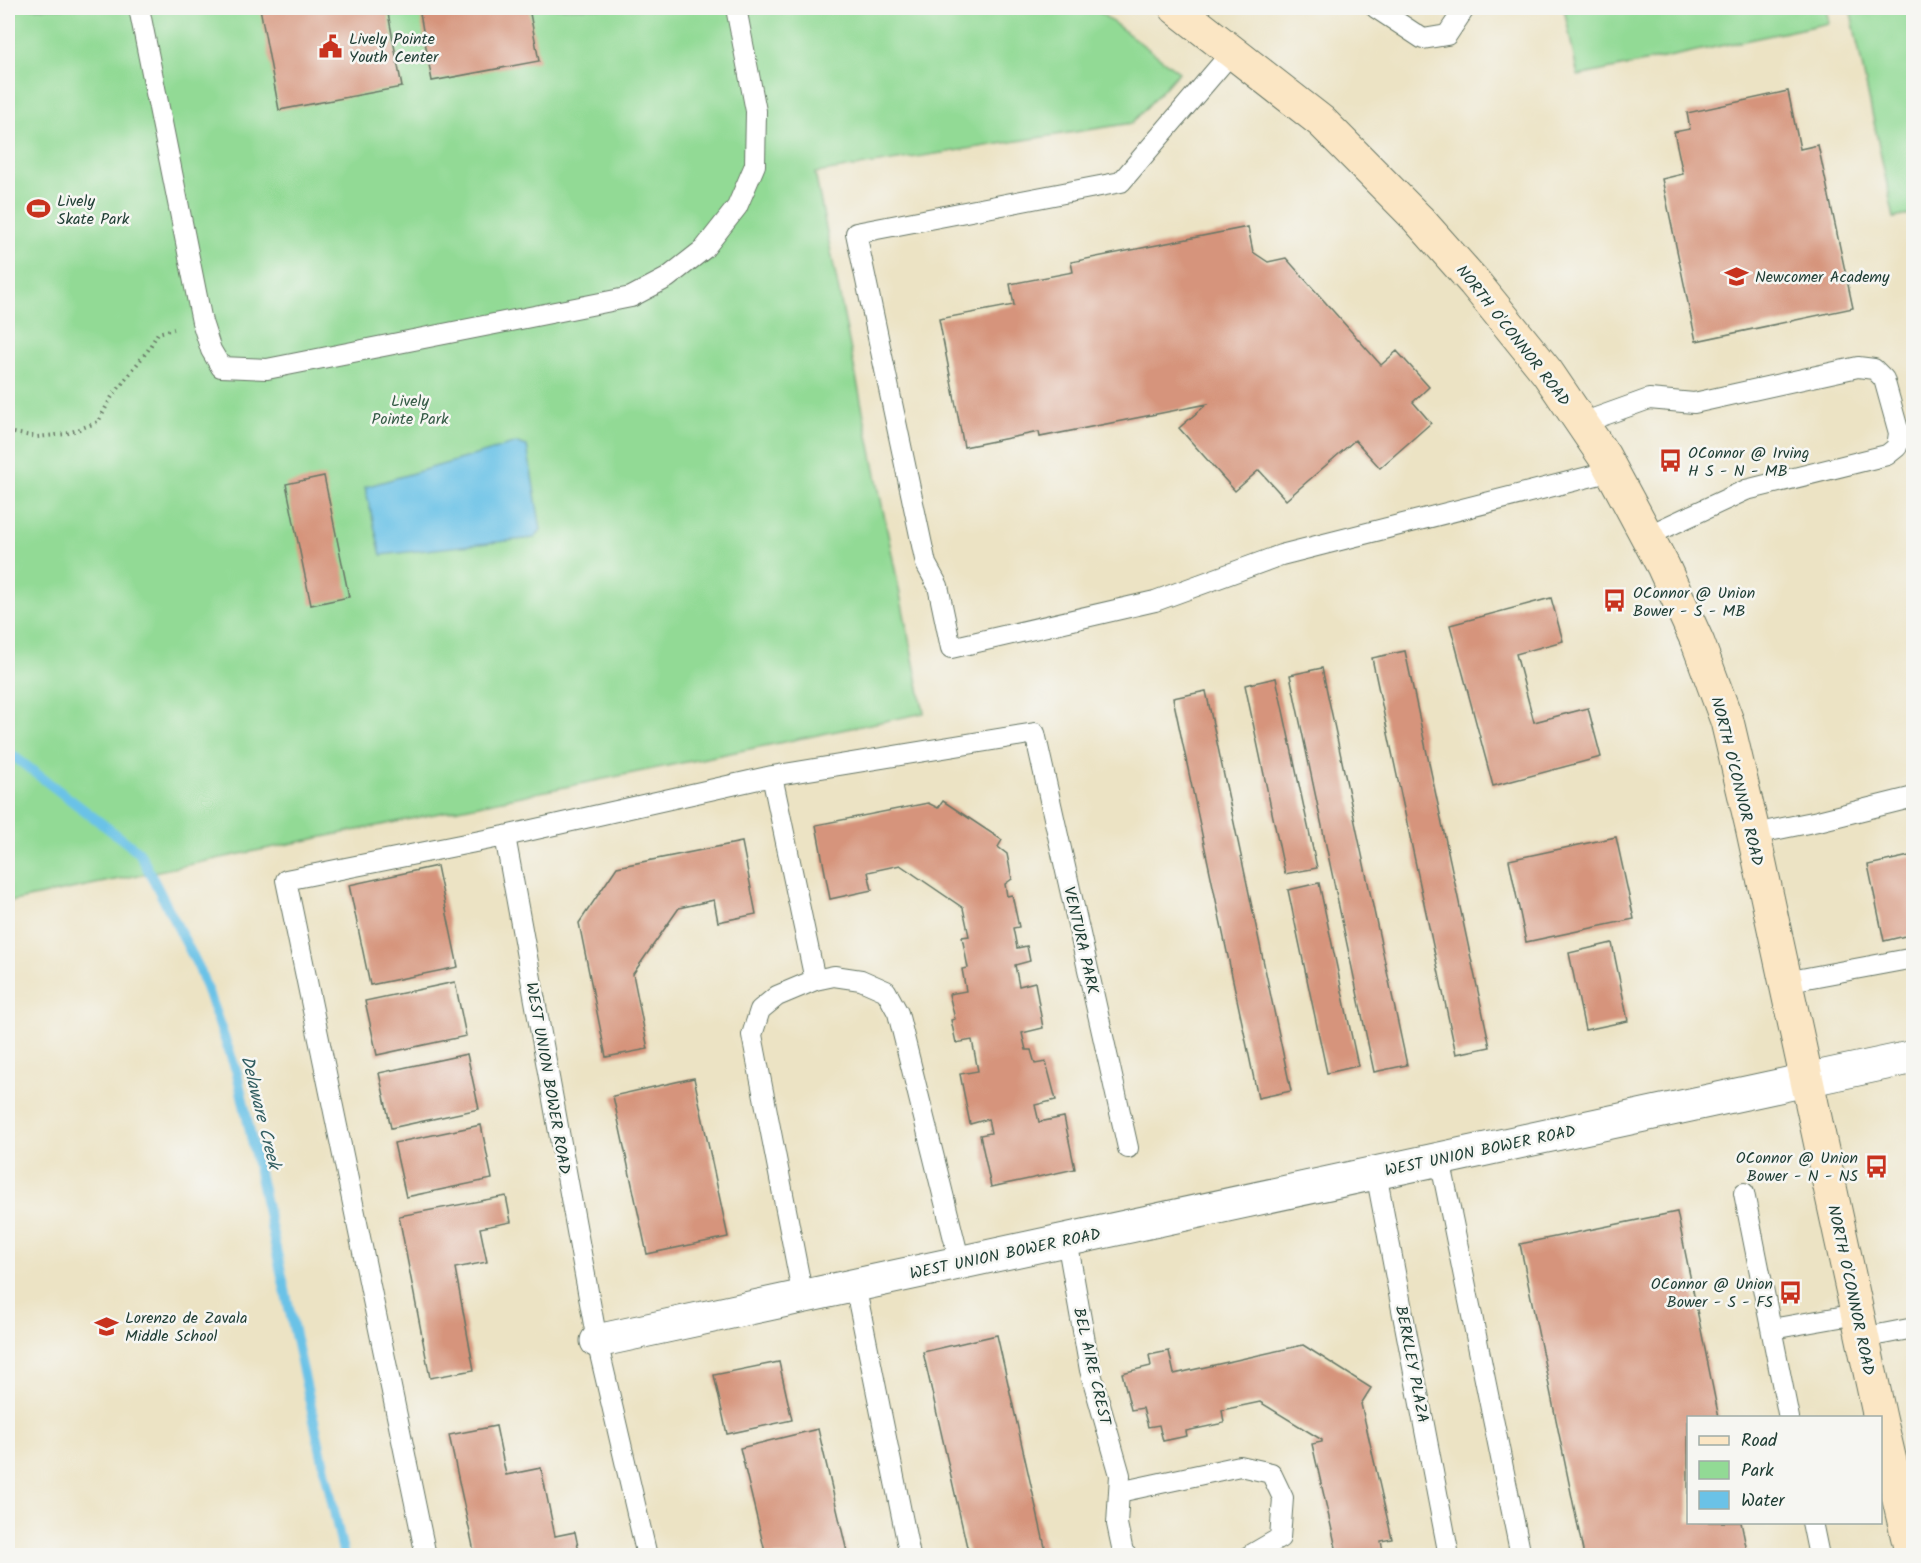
<svg xmlns="http://www.w3.org/2000/svg" width="1921" height="1563" viewBox="0 0 1921 1563" font-family="Kalam,sans-serif">
	<style>
		.green { fill: #92da95; stroke: #588c64; stroke-width: 1.5 }
		.water { fill: #6ac2e7; stroke: #44808e; stroke-width: 1.5 }
		.lines { fill: none; stroke-linecap: round; stroke-linejoin: round }
		.stream { stroke: #6ac2e7; stroke-width: 10 }
		.building { fill: #d6947b }
		.service-casing { stroke: #677766; stroke-width: 22 }
		.minor-casing { stroke: #677766; stroke-width: 35 }
		.tertiary-casing { stroke: #677766; stroke-width: 35 }
		.secondary-casing { stroke: #677766; stroke-width: 35 }
		.path { stroke: #677766; stroke-width: 4; stroke-dasharray: 1.5 4.5; stroke-linecap: butt }
		.service { stroke: #fff; stroke-width: 20 }
		.minor { stroke: #fff; stroke-width: 33 }
		.tertiary { stroke: #fff; stroke-width: 33 }
		.secondary { stroke: #fbe6c4; stroke-width: 33 }
		.labels { text-anchor: middle; stroke-width: 5; stroke-linejoin: round; paint-order: stroke }
		.poi-label { font-size: 16px; fill: #1f3d34; stroke: #f6f6f2; text-anchor: start }
		.street-label { font-size: 16px; fill: #1f3d34; stroke: #f6f6f2 }
		.park-label { font-size: 16px; fill: #365c47; stroke: #f6f6f2 }
		.water-label { font-size: 18px; font-style: italic; fill: #325e61; stroke: #f6f6f2 }
	</style>
	<rect width="100%" height="100%" fill="#f6f6f2"/>
	<filter id="ink" filterUnits="userSpaceOnUse"><feTurbulence type="fractalNoise" baseFrequency=".0167" numOctaves="2"/><feDisplacementMap in="SourceGraphic" scale="12" xChannelSelector="R" yChannelSelector="G"/><feConvolveMatrix kernelMatrix="1 2 1 2 8 2 1 2 1" color-interpolation-filters="sRGB"/></filter>
	<filter id="wash" filterUnits="userSpaceOnUse"><feTurbulence type="fractalNoise" baseFrequency=".008" numOctaves="4" result="noise"/><feDisplacementMap in="SourceGraphic" scale="24" xChannelSelector="R" yChannelSelector="G"/><feGaussianBlur stdDeviation="1.35" result="paint"/><feColorMatrix in="noise" values="0 0 0 0 0 0 0 0 0 0 0 0 0 0 0 0 0 1.4 0 .05"/><feComposite in="paint" operator="in"/></filter>
	<g filter="url(#wash)">
		<rect width="100%" height="100%" fill="#ece3c4"/>
		<path class="green" d="M8,8H1094L1179,72L1132,123L815,173L924,713L8,902Z
			M1564,8H1826L1829,23L1578,76Z
			M1850,8H1913V214L1894,218Z"/>
		<path class="water" d="M517,443L527,446L541,530L534,538L381,555L365,487Z"/>
		<g class="lines">
			<path class="stream" d="M8,752L139,852L199,968L237,1073L344,1556"/>
		</g>
		<g id="blocks">
			<path class="building" d="M260,8H387L402,87L279,110Z
				M419,8H529L539,61L432,81Z
				M1788,91L1800,149L1818,145L1853,308L1696,341L1662,179L1683,174L1674,132L1690,129L1687,113Z
				M1248,227L1253,252L1268,262L1286,258L1381,365L1397,351L1429,387L1413,402L1431,423L1380,468L1355,440L1286,500L1259,470L1235,491L1179,428L1207,404L1040,437L1039,432L964,447L939,319L1014,305L1010,284L1073,272L1071,262Z
				M324,476L349,597L311,605L286,484Z
				M1551,598L1563,641L1516,654L1534,722L1588,708L1601,757L1493,786L1450,625Z
				M1405,651L1490,1047L1456,1054L1372,658Z
				M1322,668L1407,1065L1374,1072L1290,675Z
				M1276,678L1317,868L1285,874L1245,685Z
				M1206,691L1291,1091L1258,1098L1173,698Z
				M943,801L1002,840L998,847L1007,854L1012,879L1005,884L1007,896L1012,895L1019,927L1013,928L1017,948L1027,946L1030,961L1015,965L1019,986L1035,982L1043,1028L1022,1033L1026,1050H1031L1035,1064L1046,1062L1056,1100L1035,1105L1039,1122L1064,1117L1075,1169L991,1187L980,1135L991,1133L988,1119L970,1124L960,1074L978,1071L972,1040L956,1043L951,1020L955,1019L949,994L966,991L962,969L968,968L962,937L969,936L963,908L900,865L868,872L872,890L830,899L816,825L928,803L938,808Z
				M1616,837L1634,919L1526,942L1509,860Z
				M742,842L756,914L718,922L714,900L679,908L633,974L648,1049L606,1057L579,923L617,867Z
				M1914,855V934L1884,941L1868,865Z
				M437,866L458,967L370,985L349,885Z
				M1319,883L1358,1066L1327,1073L1288,890Z
				M1612,943L1628,1021L1585,1030L1569,953Z
				M455,982L466,1036L377,1055L365,1001Z
				M467,1054L479,1109L391,1128L379,1073Z
				M694,1078L728,1237L647,1254L613,1096Z
				M481,1125L492,1179L406,1197L394,1143Z
				M506,1196L511,1222L480,1228L487,1262L455,1268L474,1370L430,1378L399,1216Z
				M1677,1212L1719,1418H1688V1522H1741L1748,1556H1584L1520,1244Z
				M997,1335L1047,1556H969L923,1352Z
				M1303,1345L1371,1388L1361,1404L1392,1539L1381,1541L1384,1556H1327L1337,1552L1312,1444L1322,1442V1440L1260,1402L1222,1410L1224,1423L1186,1431L1187,1436L1163,1441L1159,1425L1148,1427L1143,1408L1131,1410L1122,1373L1151,1366L1149,1355L1169,1351L1174,1374Z
				M779,1362L792,1420L727,1434L714,1375Z
				M496,1426L506,1475L541,1468L555,1536L575,1532L580,1556H475L449,1435Z
				M818,1429L848,1556H766L740,1448Z"/>
		</g>
	</g>
	<g filter="url(#ink)">
		<use href="#blocks" fill-opacity="0" stroke="#677766" stroke-width="1.5"/>
		<g class="lines">
			<defs>
				<path id="service" d="M139,8L202,322L211,350L221,367L267,369L631,297L667,278L704,249L737,207L755,165L756,111L736,8
					M1376,8L1423,39L1447,35L1465,8
					M1232,52L1121,182L856,233L926,564L938,586L951,648L1155,601L1281,555L1612,471
					M1582,423L1649,399L1694,403L1858,367L1874,369L1884,379L1899,433L1897,447L1887,455L1746,490L1647,536
					M772,776L815,980
					M1754,834L1818,821L1914,797
					M505,836L597,1341L647,1556
					M1785,982L1914,958
					M1440,1159L1521,1556
					M1376,1173L1449,1556
					M1744,1193L1789,1418
					M1067,1240L1090,1370L1120,1475L1117,1524L1123,1552L1127,1556
					M855,1285L910,1556
					M803,1297L752,1035L760,1010L777,996L815,980L834,976L861,980L886,991L898,1013L960,1263
					M1772,1329L1857,1314
					M1862,1338L1914,1328
					M1119,1492L1240,1466L1271,1473L1283,1498L1280,1538L1249,1556
					M1812,1522L1819,1556
					M426,1556L286,880L505,836L772,776L1035,733L1128,1148"/>
				<path id="minor" d="M597,1341L1806,1080"/>
				<path id="tertiary" d="M1806,1080L1914,1057"/>
				<path id="secondary" d="M1176,8L1322,122L1418,219L1474,282L1547,372L1604,456L1663,566L1698,643L1727,721L1752,827L1880,1418
					M1880,1418L1912,1556"/>
			</defs>
			<use href="#service" class="service-casing"/>
			<use href="#minor" class="minor-casing"/>
			<use href="#tertiary" class="tertiary-casing"/>
			<use href="#secondary" class="secondary-casing"/>
			<path class="path" d="M8,432L37,437L66,434L98,422L111,398L148,350L158,333L174,329"/>
			<use href="#service" class="service"/>
			<use href="#minor" class="minor"/>
			<use href="#tertiary" class="tertiary"/>
			<use href="#secondary" class="secondary"/>
		</g>
	</g>
	<defs>
		<symbol id="civic-bare" viewBox="-9 -9 18 18"><path d="M-.6-6.5H3V-4.5H.6V-3L4-1V1h2V6H-6V1h2V-1L-.6-3ZM-1.2 2.5V6h2.4V2.5Z" fill="#c8321e" stroke="#f6f6f2" stroke-width="2.5" paint-order="stroke"/></symbol>
		<symbol id="stadium-bare" viewBox="-9 -9 18 18"><path d="M0-5a6.5 5 0 1 0 0 10a6.5 5 0 1 0 0-10ZM-3.5-1.8h7v3.6h-7Z" fill="#c8321e" stroke="#f6f6f2" stroke-width="2.5" paint-order="stroke"/></symbol>
		<symbol id="school-bare" viewBox="-9 -9 18 18"><path d="M0-5L7-2L0 1L-7-2ZM-4 1L0 2.5L4 1V4Q0 6-4 4Z" fill="#c8321e" stroke="#f6f6f2" stroke-width="2.5" paint-order="stroke"/></symbol>
		<symbol id="bus-bare" viewBox="-9 -9 18 18"><path d="M-5-6H5V4H4V6H2V4H-2V6H-4V4H-5ZM-3.5-4V0h7V-4ZM-3.5 1.2v1.5H-2V1.2ZM2 1.2v1.5H3.5V1.2Z" fill="#c8321e" stroke="#f6f6f2" stroke-width="2.5" paint-order="stroke"/></symbol>
	</defs>
	<g fill-rule="evenodd">
		<use href="#civic-bare" x="314" y="30" width="33" height="33"/>
		<use href="#stadium-bare" x="22" y="192" width="33" height="33"/>
		<use href="#school-bare" x="1720" y="260" width="33" height="33"/>
		<use href="#bus-bare" x="1654" y="444" width="33" height="33"/>
		<use href="#bus-bare" x="1598" y="584" width="33" height="33"/>
		<use href="#bus-bare" x="1860" y="1150" width="33" height="33"/>
		<use href="#bus-bare" x="1774" y="1276" width="33" height="33"/>
		<use href="#school-bare" x="90" y="1310" width="33" height="33"/>
	</g>
	<g class="labels">
		<g class="poi-label">
			<text x="349" y="44">Lively Pointe<tspan x="349" dy="18">Youth Center</tspan></text>
			<text x="57" y="206">Lively<tspan x="57" dy="18">Skate Park</tspan></text>
			<text x="1755" y="282">Newcomer Academy</text>
			<text x="1688" y="458">OConnor @ Irving<tspan x="1688" dy="18">H S - N - MB</tspan></text>
			<text x="1633" y="598">OConnor @ Union<tspan x="1633" dy="18">Bower - S - MB</tspan></text>
			<text x="1858" y="1163" text-anchor="end">OConnor @ Union<tspan x="1858" dy="18">Bower - N - NS</tspan></text>
			<text x="1773" y="1289" text-anchor="end">OConnor @ Union<tspan x="1773" dy="18">Bower - S - FS</tspan></text>
			<text x="125" y="1323">Lorenzo de Zavala<tspan x="125" dy="18">Middle School</tspan></text>
		</g>
		<g class="street-label">
			<text transform="translate(1514 335) rotate(52)" y="6">NORTH O'CONNOR ROAD</text>
			<text transform="translate(1738 781) rotate(76)" y="6">NORTH O'CONNOR ROAD</text>
			<text transform="translate(1082 940) rotate(77)" y="6">VENTURA PARK</text>
			<text transform="translate(549 1078) rotate(80)" y="6">WEST UNION BOWER ROAD</text>
			<text transform="translate(1480 1150) rotate(-12)" y="6">WEST UNION BOWER ROAD</text>
			<text transform="translate(1005 1253) rotate(-12)" y="6">WEST UNION BOWER ROAD</text>
			<text transform="translate(1852 1290) rotate(78)" y="6">NORTH O'CONNOR ROAD</text>
			<text transform="translate(1413 1364) rotate(79)" y="6">BERKLEY PLAZA</text>
			<text transform="translate(1093 1366) rotate(77)" y="6">BEL AIRE CREST</text>
		</g>
		<g class="park-label">
			<text x="410" y="406">Lively<tspan x="410" dy="18">Pointe Park</tspan></text>
		</g>
		<g class="water-label">
			<text transform="translate(261 1112) rotate(76)" y="6">Delaware Creek</text>
		</g>
	</g>
	<rect width="1921" height="1563" fill="none" stroke="#f6f6f2" stroke-width="30"/>
	<rect x="1687" y="1416" width="195" height="108" fill="#f6f6f2" stroke="#a0aca6" stroke-width="1.5"/>
	<rect x="1699" y="1436" width="30" height="9" fill="#fbe6c4" stroke="#a0aca6" stroke-width="1.5"/>
	<text x="1741" y="1446" font-size="18" fill="#1f3d34">Road</text>
	<rect x="1699" y="1461" width="30" height="18" fill="#92da95" stroke="#a0aca6" stroke-width="1.5"/>
	<text x="1741" y="1476" font-size="18" fill="#1f3d34">Park</text>
	<rect x="1699" y="1491" width="30" height="18" fill="#6ac2e7" stroke="#a0aca6" stroke-width="1.5"/>
	<text x="1741" y="1506" font-size="18" fill="#1f3d34">Water</text>
</svg>
